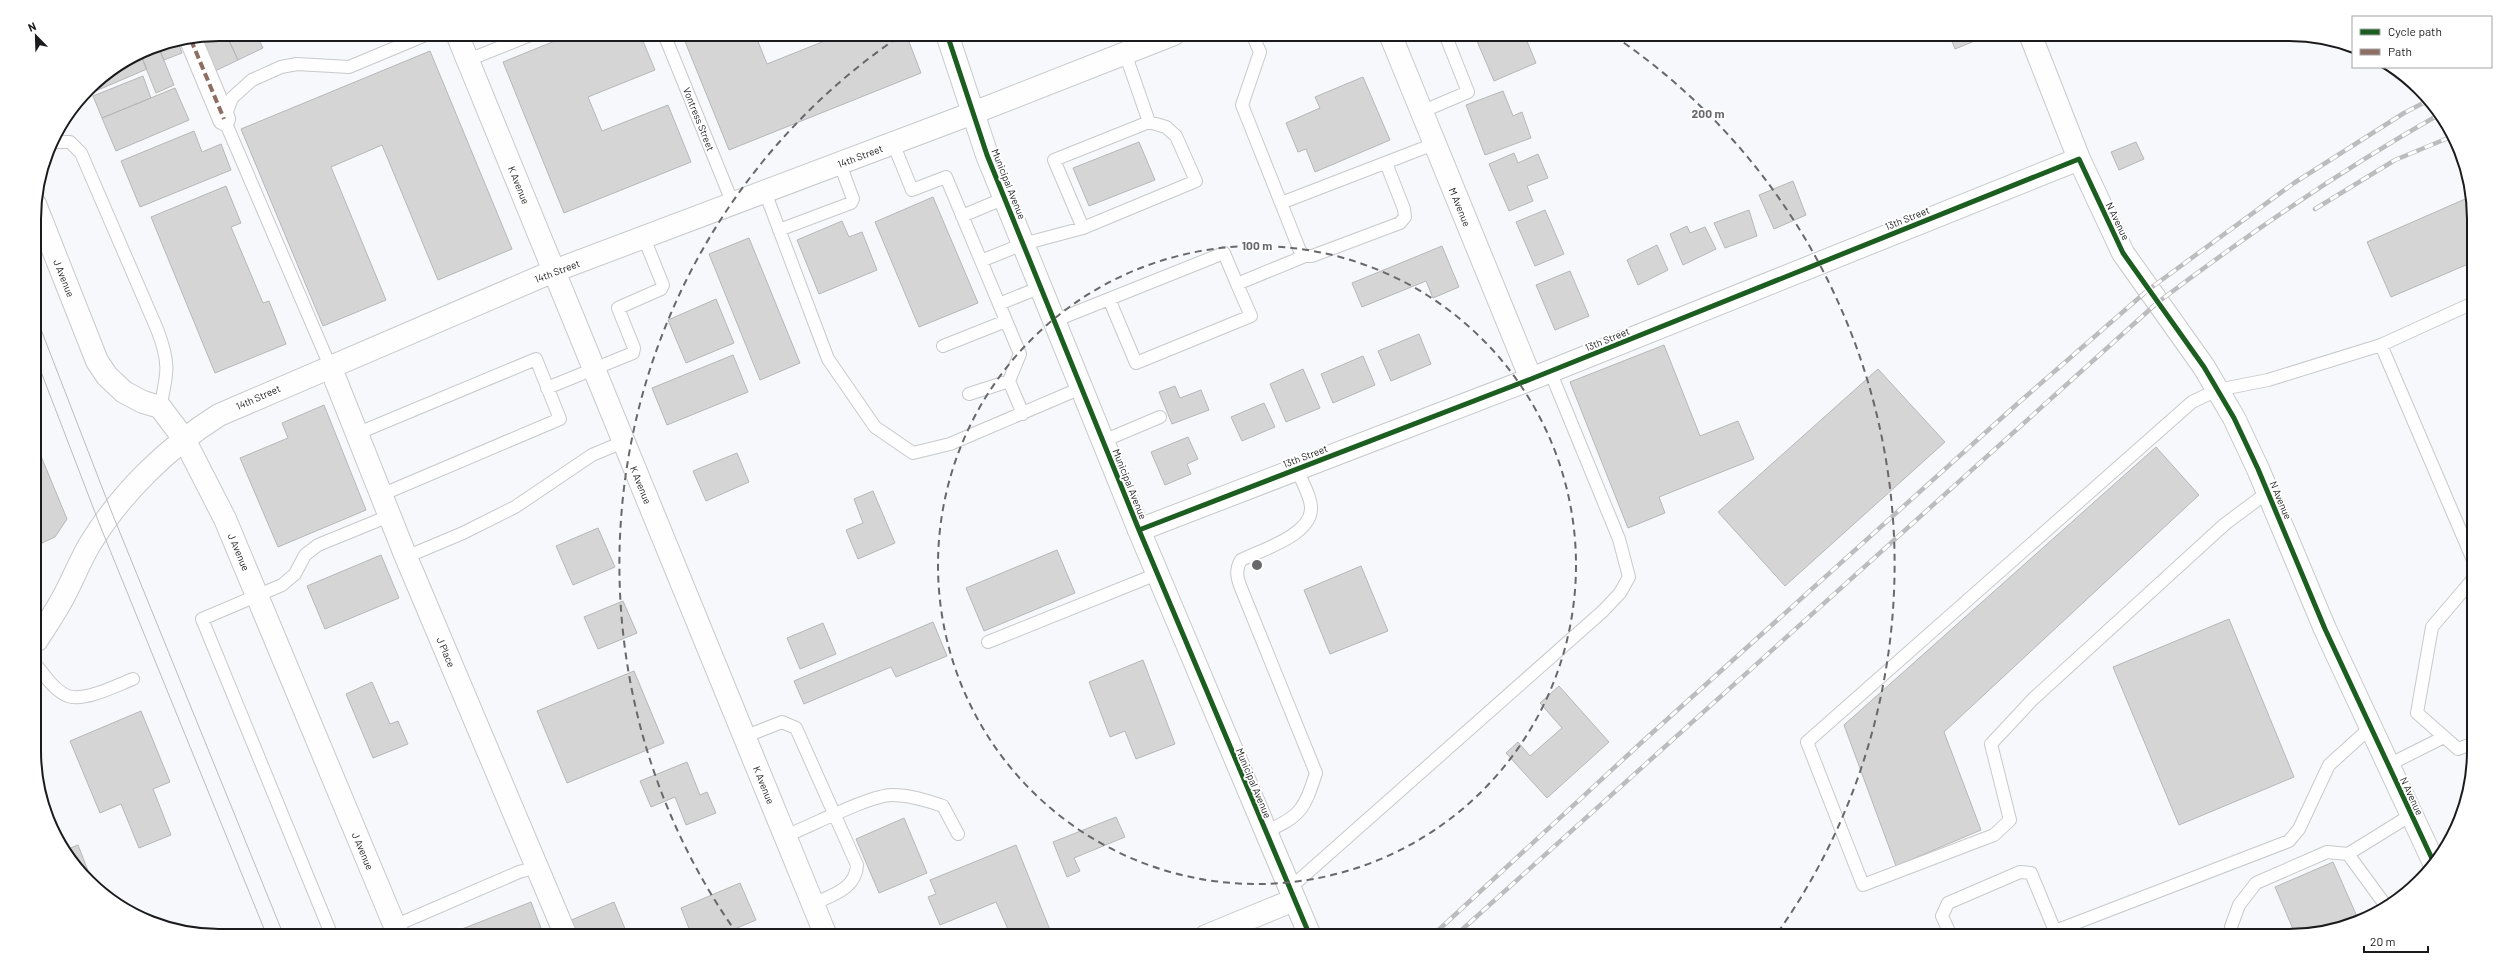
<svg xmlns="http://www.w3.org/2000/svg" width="2508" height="970" viewBox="0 0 2508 970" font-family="Barlow,sans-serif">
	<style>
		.building { fill: #d5d5d6; stroke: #b7b7b7 }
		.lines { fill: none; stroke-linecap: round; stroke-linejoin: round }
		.lane-casing { stroke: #c8c9cb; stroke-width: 14 }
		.street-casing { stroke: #c8c9cb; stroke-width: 24 }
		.secondary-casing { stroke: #c8c9cb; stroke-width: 24 }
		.lane { stroke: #fefefe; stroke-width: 12 }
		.street { stroke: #fefefe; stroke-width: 22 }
		.secondary { stroke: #fefefe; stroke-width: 22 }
		.tram { stroke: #bcbcbe; stroke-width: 1 }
		.rail-casing { stroke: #bcbcbe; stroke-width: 4.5 }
		.rail { stroke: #fff; stroke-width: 3; stroke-dasharray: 9; stroke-linecap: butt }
		.quiet { stroke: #8d6e63; stroke-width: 4; stroke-dasharray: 8 4; stroke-linecap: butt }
		.cycleway-casing { stroke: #fff; stroke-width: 8 }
		.cycleway { stroke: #1b5e20; stroke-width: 5 }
		.ring { fill: none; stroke: #68686b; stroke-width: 2; stroke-dasharray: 7 5 }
		.labels { text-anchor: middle; stroke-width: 4; stroke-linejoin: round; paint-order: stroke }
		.street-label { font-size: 10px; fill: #1b1b1d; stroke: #fff }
		.rim { fill: none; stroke: #1b1b1d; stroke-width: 2 }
		.centre { fill: #68686b; stroke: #fff; stroke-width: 2 }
		.ring-label { font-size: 12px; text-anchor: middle; font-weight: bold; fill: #68686b; stroke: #fff; stroke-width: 4; stroke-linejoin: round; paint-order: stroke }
	</style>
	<rect width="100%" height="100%" fill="#f7f8fb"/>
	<path class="building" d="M219,34H226L238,60L215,71L201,37Z
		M226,34H256L263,48L238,60Z
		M307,34H318L309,38Z
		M572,34H640L655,70L588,97L602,131L668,105L691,162L564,213L503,62Z
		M682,34H755L767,64L837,36L836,34H906L921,73L729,150Z
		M1474,34H1524L1536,63L1494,81Z
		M1949,34H1980L1982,38L1955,49Z
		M178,42L182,53L164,60L158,46Z
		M158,46L174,85L156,93L140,53L148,48Z
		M430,51L512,249L438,280L382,145L331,167L386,300L323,326L241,129Z
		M140,53L147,69L91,93L89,90L97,80Z
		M143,76L151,98L102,118L93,96Z
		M1363,77L1390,140L1315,172L1306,149L1298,152L1286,123L1320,108L1315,97Z
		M175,88L189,120L116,151L102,118Z
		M1503,91L1513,116L1522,112L1531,138L1485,155L1466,105Z
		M194,131L202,152L221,144L231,170L140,207L121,161Z
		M1139,142L1155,180L1089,206L1073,168Z
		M2136,142L2144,159L2119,170L2111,152Z
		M1514,153L1518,163L1538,154L1548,178L1527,186L1533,201L1509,211L1489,164Z
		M1793,181L1806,215L1774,229L1759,195Z
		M226,186L241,223L231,227L263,303L269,301L286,344L215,373L151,217Z
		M2472,196L2473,262L2391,297L2367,242Z
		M933,197L978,303L919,327L875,222Z
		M1545,210L1564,254L1535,266L1516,222Z
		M1749,210L1757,236L1725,248L1714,223Z
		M842,221L849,237L862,232L877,270L819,294L797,240Z
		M1687,226L1690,233L1705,227L1716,249L1683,265L1670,234Z
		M749,238L800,363L760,380L709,254Z
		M1657,245L1668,270L1638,285L1627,260Z
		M1442,246L1459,287L1433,298L1426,281L1362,307L1352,283Z
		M1570,271L1589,316L1555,330L1536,285Z
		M716,299L734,343L686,363L668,320Z
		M1419,334L1431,364L1391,381L1378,351Z
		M1664,345L1700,436L1738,421L1754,459L1659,497L1665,513L1628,528L1570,382Z
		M733,355L748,392L667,425L652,388Z
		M1363,356L1375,385L1333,403L1321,374Z
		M1303,369L1320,408L1286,422L1270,384Z
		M1878,369L1945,442L1785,586L1718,512Z
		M1175,386L1180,398L1201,390L1209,410L1172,424L1159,392Z
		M1264,403L1275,427L1242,441L1231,417Z
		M324,405L366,510L278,547L240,458L288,438L282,423Z
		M1188,437L1198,459L1187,464L1191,474L1165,485L1151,452Z
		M36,444L67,519L55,537L42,543L36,554Z
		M2156,447L2199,495L1944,732L1981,830L1896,866L1844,725Z
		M737,453L749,482L706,501L693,471Z
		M873,491L895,543L858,559L846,530L863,523L854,499Z
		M598,528L615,567L573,585L556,546Z
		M1057,550L1075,593L984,631L966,588Z
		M381,555L399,598L325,629L307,586Z
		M1361,566L1388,631L1330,654L1304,590Z
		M623,601L637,633L598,649L584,617Z
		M2229,619L2294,777L2179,825L2113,667Z
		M933,622L947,656L896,677L891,667L804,704L794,681Z
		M823,623L836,654L800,669L787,638Z
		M1143,660L1175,744L1136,759L1125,731L1110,737L1089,682Z
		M634,671L664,743L567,783L537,711Z
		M372,682L390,724L398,721L408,744L373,758L346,694Z
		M1559,686L1609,742L1547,798L1506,753L1518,742L1530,756L1562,728L1540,703Z
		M141,711L170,782L153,789L171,835L139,848L121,804L100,813L70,741Z
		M687,762L700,795L707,792L716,813L686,825L675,797L651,807L640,781Z
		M1116,817L1125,837L1074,858L1080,871L1067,877L1053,842Z
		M904,818L927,873L879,893L856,839Z
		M78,845L94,886L80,873L65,850Z
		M1016,845L1052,935L1011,936L996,902L940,925L928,897L936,894L930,880Z
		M2333,862L2359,921L2349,926L2296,936L2275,887Z
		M740,883L756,920L718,936H692L681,908Z
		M531,902L544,936H444Z
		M614,902L628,936H575L569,921Z"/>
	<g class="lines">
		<defs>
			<path id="lane" d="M664,34L733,204
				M1252,34L1260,52L1242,105L1281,203L1434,144
				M468,60L533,34
				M1421,112L1468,92L1445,34
				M52,142H70L81,153L157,329C170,362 168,373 160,407
				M893,143L912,190L946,177L1020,354L1009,381L1023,414
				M765,192L828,359L875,427L913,453L950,444L1081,388
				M1281,203L1300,251L1305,256H1312L1400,223L1405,217L1404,209L1386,163
				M962,216L1005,198
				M1083,228L1196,181L1176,136L1166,127L1149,122
				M779,230L851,203L853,199L840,164
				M981,261L1023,244L1083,228L1054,160L1149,122L1125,53
				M1109,299L1136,363L1251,316L1237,284
				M999,304L1041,287
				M1054,321L1224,253L1237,284L1305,256
				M2381,345L2473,560
				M943,346L1006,321
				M330,366L224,119L232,98L252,80L281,67L297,64L349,67L428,34
				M547,388L633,353L634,348L618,308L661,289L663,285L644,238
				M969,394L1009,381
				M356,434L536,359L560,419L381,495
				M1103,441L1160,417
				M2268,492L2225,524L2033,699L1991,744L2010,820L1994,835L1863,885L1807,742L2192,402L2217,390L2268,380L2381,345L2473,303
				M406,557L463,533L515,507L592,455L623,442
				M2473,579L2432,627L2417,713L2458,749L2474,743
				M988,642L1157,574
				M37,666C45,676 55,691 68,696C85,702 117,685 133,679
				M744,737L782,722L796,728L857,865C856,889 832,895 813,904
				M2388,765L2444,737
				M1265,832C1301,816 1304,810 1316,773L1241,588C1237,578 1235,570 1241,560C1261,550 1309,536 1311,510C1312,498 1301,480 1297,469
				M785,836C809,827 870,795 892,795C910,795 926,800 943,806L958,834
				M2348,854L2411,815
				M1289,889L1603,611L1620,593L1629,577L1619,539L1550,371
				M394,926L519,872L537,867
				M332,936L202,619L282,585L295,574L305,555L318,545L389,516
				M1951,936L1942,916L1948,903L2020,872L2031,873L2055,931
				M2042,936L2289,841L2299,829L2329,765L2371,727
				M2234,936L2231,927L2239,905L2256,883L2327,852L2348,854L2386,906"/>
			<path id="street" d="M1390,34L1531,379
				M2030,34L2079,159L2123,253L2204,367L2234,418L2258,469L2325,629L2435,865
				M191,40L224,119
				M35,204L97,361L107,376L124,392L143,402L160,407L184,439L225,519L399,936
				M330,366L406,557L566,936
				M1139,530L1531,379L2079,159
				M1206,936L1294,900"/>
			<path id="secondary" d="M457,34L826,936
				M947,34L987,155L1139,530L1310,936
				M37,640C46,626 56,611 64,596C73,579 80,561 90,544C121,493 168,447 219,415L554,271L973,113L1174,34"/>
		</defs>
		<use href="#lane" class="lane-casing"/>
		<use href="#street" class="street-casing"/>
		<use href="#secondary" class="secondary-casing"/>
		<use href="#lane" class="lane"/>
		<use href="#street" class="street"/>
		<use href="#secondary" class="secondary"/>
		<path class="tram" d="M35,314L112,513L284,936
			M35,356L101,528L267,936"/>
		<defs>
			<path id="rail" d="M2315,209L2395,160L2453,136
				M1432,936L1642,742L2016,405L2148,290L2294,183L2404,113L2429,100
				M1455,936L2157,303C2248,234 2341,170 2440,114"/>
		</defs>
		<use href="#rail" class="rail-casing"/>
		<use href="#rail" class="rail"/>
		<path class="quiet" d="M191,40L224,119"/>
		<defs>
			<path id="cycleway" d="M947,34L987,155L1139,530L1310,936
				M1139,530L1531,379L2079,159L2123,253L2204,367L2234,418L2258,469L2325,629L2435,865"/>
		</defs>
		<use href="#cycleway" class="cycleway-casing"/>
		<use href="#cycleway" class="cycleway"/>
	</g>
	<g class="ring">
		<circle cx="1257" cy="565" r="319"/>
		<path d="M738 935A638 638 0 0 1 900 36M1614 36A638 638 0 0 1 1776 935"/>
	</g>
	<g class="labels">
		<g class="street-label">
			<text transform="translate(699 119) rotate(68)" y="4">Vontress Street</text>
			<text transform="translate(860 156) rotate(-21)" y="4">14th Street</text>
			<text transform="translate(1009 184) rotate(68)" y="4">Municipal Avenue</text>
			<text transform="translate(519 185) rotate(68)" y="4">K Avenue</text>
			<text transform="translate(1460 207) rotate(68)" y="4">M Avenue</text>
			<text transform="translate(1907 218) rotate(-22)" y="4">13th Street</text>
			<text transform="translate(2118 221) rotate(64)" y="4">N Avenue</text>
			<text transform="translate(557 271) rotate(-21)" y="4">14th Street</text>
			<text transform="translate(64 278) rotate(68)" y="4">J Avenue</text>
			<text transform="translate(1607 339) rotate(-22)" y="4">13th Street</text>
			<text transform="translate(258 397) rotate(-24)" y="4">14th Street</text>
			<text transform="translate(1305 456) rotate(-21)" y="4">13th Street</text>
			<text transform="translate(1130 484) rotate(68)" y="4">Municipal Avenue</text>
			<text transform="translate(641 485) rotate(68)" y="4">K Avenue</text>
			<text transform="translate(2281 500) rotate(67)" y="4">N Avenue</text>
			<text transform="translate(239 552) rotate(67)" y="4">J Avenue</text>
			<text transform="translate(446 652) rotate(67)" y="4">J Place</text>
			<text transform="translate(1254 783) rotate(67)" y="4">Municipal Avenue</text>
			<text transform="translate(764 785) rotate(68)" y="4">K Avenue</text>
			<text transform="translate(2412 796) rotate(65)" y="4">N Avenue</text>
			<text transform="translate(363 851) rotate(67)" y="4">J Avenue</text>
		</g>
	</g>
	<path d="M0 0H2508V970H0ZM219 41H2289A178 178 0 0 1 2467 219V751A178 178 0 0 1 2289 929H219A178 178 0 0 1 41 751V219A178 178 0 0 1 219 41Z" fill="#fff" fill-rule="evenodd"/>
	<path class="rim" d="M219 41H2289A178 178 0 0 1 2467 219V751A178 178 0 0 1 2289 929H219A178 178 0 0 1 41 751V219A178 178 0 0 1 219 41Z"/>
	<circle cx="1257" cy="565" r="6" class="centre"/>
	<g class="ring-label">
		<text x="1708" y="118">200 m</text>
		<text x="1257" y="250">100 m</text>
	</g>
	<rect x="2352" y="16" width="140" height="52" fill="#ffffff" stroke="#a4a4a5"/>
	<rect x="2360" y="29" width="20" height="6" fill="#1b5e20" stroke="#a4a4a5"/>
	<text x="2388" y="36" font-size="12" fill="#1b1b1d">Cycle path</text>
	<rect x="2360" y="49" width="20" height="6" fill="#8d6e63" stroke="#a4a4a5"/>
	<text x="2388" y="56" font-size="12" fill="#1b1b1d">Path</text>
	<g transform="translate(36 36) rotate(337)" stroke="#ffffff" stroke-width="3" paint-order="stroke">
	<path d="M0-3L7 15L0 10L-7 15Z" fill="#1b1b1d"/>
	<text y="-6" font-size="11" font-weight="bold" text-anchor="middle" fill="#1b1b1d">N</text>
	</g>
	<path d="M2364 946v6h64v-6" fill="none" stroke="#1b1b1d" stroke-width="2"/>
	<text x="2370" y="946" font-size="12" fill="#1b1b1d" stroke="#ffffff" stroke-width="3" paint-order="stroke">20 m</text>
</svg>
